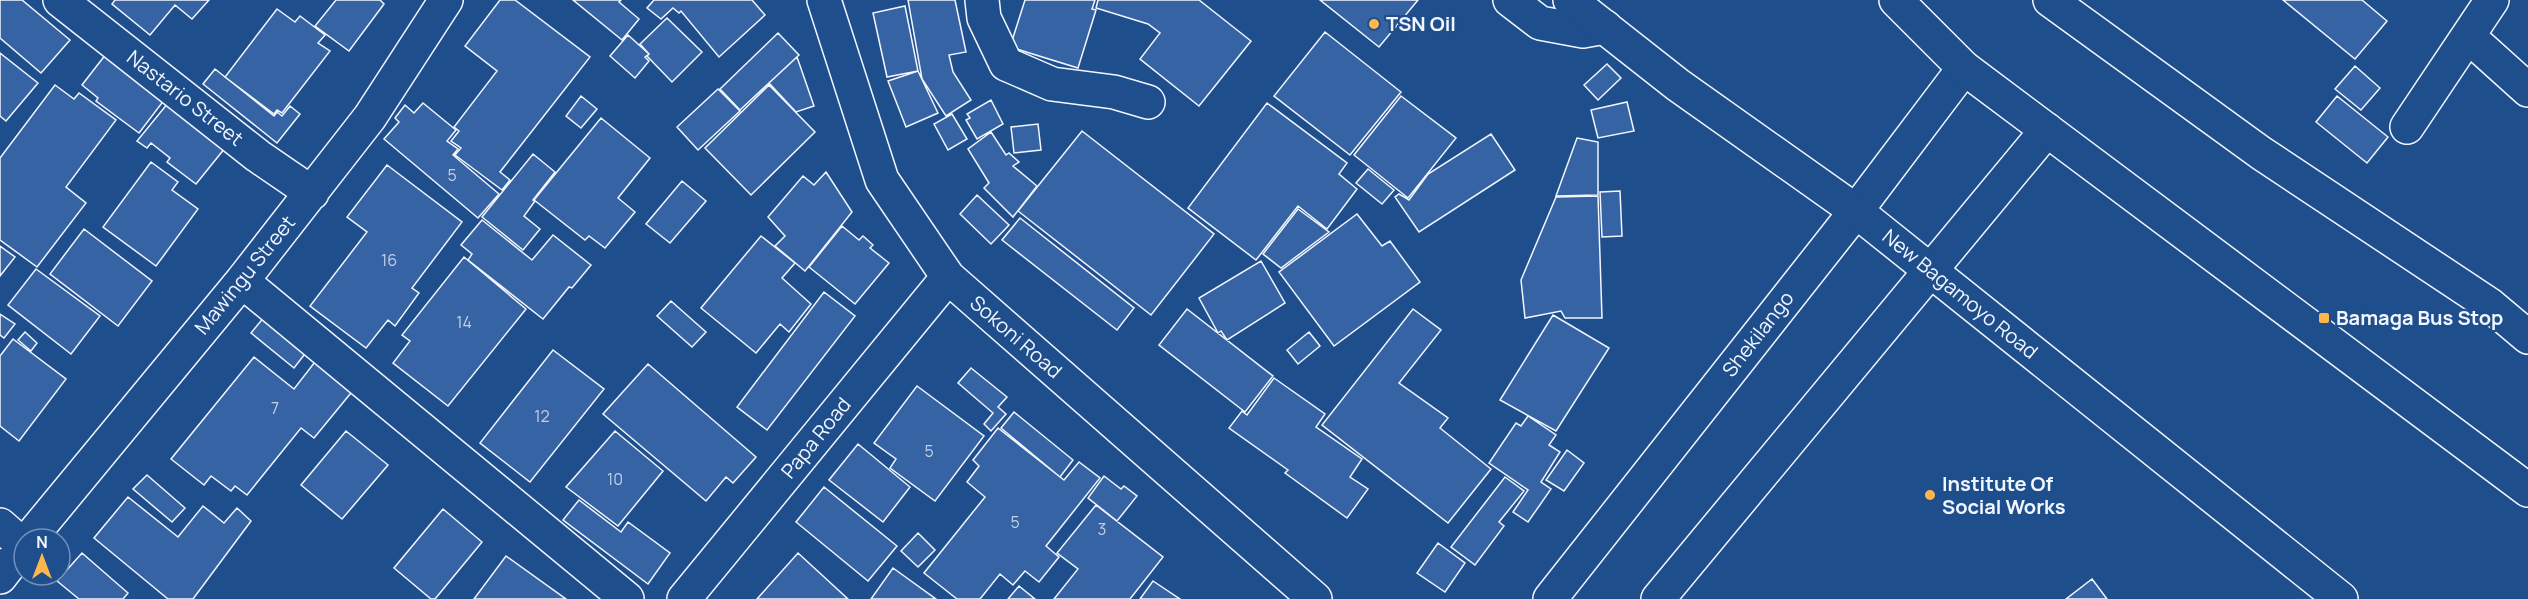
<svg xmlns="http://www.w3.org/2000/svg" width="2528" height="599" viewBox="0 0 2528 599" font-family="Manrope,sans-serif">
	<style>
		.building { fill: #3563a3; stroke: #f2f6ff; stroke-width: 1.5 }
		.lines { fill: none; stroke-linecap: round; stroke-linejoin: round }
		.minor-casing { stroke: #f2f6ff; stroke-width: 36 }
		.major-casing { stroke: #f2f6ff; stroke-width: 36 }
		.highway-casing { stroke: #f2f6ff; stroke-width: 36 }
		.minor { stroke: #1f4e8c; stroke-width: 33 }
		.major { stroke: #1f4e8c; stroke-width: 33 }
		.highway { stroke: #1f4e8c; stroke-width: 33 }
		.poi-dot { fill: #ffb74d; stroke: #1f4e8c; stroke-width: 2 }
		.labels { text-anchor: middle; stroke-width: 4.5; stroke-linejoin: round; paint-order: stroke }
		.number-label { font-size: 16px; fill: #c3d1e8 }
		.poi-label { font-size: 20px; font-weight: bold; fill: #f2f6ff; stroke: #1f4e8c; text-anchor: start }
		.street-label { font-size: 20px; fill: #f2f6ff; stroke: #1f4e8c }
	</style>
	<rect width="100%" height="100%" fill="#1f4e8c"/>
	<path class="building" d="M0,0H22L70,40L41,73L0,38Z
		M115,0H209L192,19L175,5L150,35L112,4Z
		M336,0H380L384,4L349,51L315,26Z
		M500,0H515L590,57L500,172L510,180L502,190L455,155L461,148L451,141L459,131L454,127L497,71L465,46Z
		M573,0H621L619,2L639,19L622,40Z
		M654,0H752L765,15L719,57L681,11L679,13L673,8L661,19L647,8Z
		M908,0H955L966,52L949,55L953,72L971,100L946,116L922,79Z
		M1025,0H1095L1092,9L1096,10L1078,68L1010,47Z
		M1098,0H1199L1251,41L1199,106L1140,59L1160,33L1148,24L1096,8Z
		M1320,0H1418L1379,47Z
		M2283,0H2362L2387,21L2355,59Z
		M905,6L918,71L887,77L873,13Z
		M277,9L295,22L300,16L325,35L318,43L330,51L282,113L277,110L274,114L225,77Z
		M667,18L702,52L672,82L647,56L649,54L640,44Z
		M1325,32L1401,92L1350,155L1274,96Z
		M778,33L799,55L740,110L720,89Z
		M628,35L649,54L645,57L649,61L635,78L610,56Z
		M0,53L38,83L6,121L0,116Z
		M106,54L165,99L139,133L96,101L98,98L82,85Z
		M797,57L814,106L796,112L769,83Z
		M1607,64L1621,78L1598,100L1584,85Z
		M2355,66L2380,88L2361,110L2335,89Z
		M215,69L274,116L277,112L282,116L290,106L300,114L277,143L203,84Z
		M918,71L938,113L906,127L888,81Z
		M55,85L74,99L79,93L116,120L66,187L86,203L37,267L0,240V158Z
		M769,85L815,132L751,195L705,148Z
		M718,89L740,111L698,150L677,127Z
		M581,96L597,109L581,128L566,116Z
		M1401,96L1456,138L1408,198L1354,155Z
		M2337,96L2388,137L2367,163L2316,122Z
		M991,100L1003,124L977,139L966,120L970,118L967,114Z
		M1627,102L1634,131L1598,138L1591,110Z
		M168,103L225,148L196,184L167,162L170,158L151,143L147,148L137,141Z
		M423,103L456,130L447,141L458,149L453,155L499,194L478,218L384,139L399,122L395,118L405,105L414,113Z
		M1267,103L1347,163L1339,174L1357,189L1327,229L1298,206L1256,260L1188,208Z
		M952,114L967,139L948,150L934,124Z
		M601,118L650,158L618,198L635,212L605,248L589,236L585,240L534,200Z
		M1038,124L1041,150L1014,153L1011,127Z
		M1082,131L1214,234L1151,315L1018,211Z
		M991,132L1006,155L1009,153L1019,162L1013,166L1037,186L1013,217L984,188L989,183L968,149Z
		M1491,134L1515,170L1419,232L1395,197L1399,194L1409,200L1428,174Z
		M1577,138L1598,142V195L1556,196Z
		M533,154L555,172L533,200L535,201L524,216L540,229L523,250L482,217Z
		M151,162L178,182L172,190L198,209L156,266L103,227Z
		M387,165L462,222L412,288L419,293L395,326L388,320L366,348L310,306L367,232L347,217Z
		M1368,169L1394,190L1382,204L1356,183Z
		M826,172L852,212L805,271L775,246L785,236L768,217L803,176L814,185Z
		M682,181L706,201L670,243L646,224Z
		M1620,191L1622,236L1602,237L1600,192Z
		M977,195L1009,225L991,244L960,214Z
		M1598,196L1602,318H1565L1561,311L1525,318L1521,280L1556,197Z
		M1298,209L1329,232L1281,268L1263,254Z
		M1357,214L1382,246L1390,241L1420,282L1334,346L1279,272Z
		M1020,218L1134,308L1117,330L1002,240Z
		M482,220L532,260L553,235L591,265L572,288L569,287L543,319L468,260L472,254L461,245Z
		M842,226L859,240L863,236L873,245L870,248L889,263L855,304L809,267Z
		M84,229L152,281L118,326L50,274Z
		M761,236L795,263L782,278L811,304L789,332L780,324L756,353L701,308Z
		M0,246L15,257L0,276Z
		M464,257L526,309L448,406L393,363L410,341L402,335Z
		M1261,261L1285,303L1227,340L1221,331L1218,333L1199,298Z
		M36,269L100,316L71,354L8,305Z
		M824,292L855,316L767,430L737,407Z
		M671,301L706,332L692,347L657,316Z
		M1187,309L1273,376L1245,412L1159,345Z
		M1413,309L1441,330L1399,383L1448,418L1440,428L1491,469L1448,523L1322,425Z
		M269,311L311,346L294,368L251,333Z
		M0,314L15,324L4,338L0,335Z
		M1553,315L1609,348L1556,431L1500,400Z
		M25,332L37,343L31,351L18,340Z
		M1309,332L1320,346L1298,364L1287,350Z
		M13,339L66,379L19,441L0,426V356Z
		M553,350L604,389L530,482L480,443Z
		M254,357L294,389L318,358L355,388L314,438L301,428L247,495L235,486L231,491L211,476L204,485L171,459Z
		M648,364L756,457L733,483L726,477L706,501L603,414Z
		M971,368L1007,397L998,407L1006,414L991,431L984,424L993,413L958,383Z
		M1274,378L1325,414L1316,427L1362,459L1350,477L1368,489L1347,518L1285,473L1288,470L1229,428L1242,411L1247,415Z
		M917,386L984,436L935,501L890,468L896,459L874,443Z
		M1014,412L1073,460L1060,477L1001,428Z
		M1528,416L1556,435L1549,445L1560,452L1541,482L1551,489L1528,522L1513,512L1528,490L1489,463L1516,423L1521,426Z
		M998,428L1064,480L1079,462L1100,478L1046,546L1059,557L1039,582L1025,571L1013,585L1000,574L980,599H957L924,573L985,497L967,482L979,466L973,460Z
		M346,431L388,465L342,519L301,485Z
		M615,431L663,471L618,526L566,487Z
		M858,444L910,487L883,522L829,480Z
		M1567,450L1584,463L1564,491L1546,480Z
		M147,475L185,508L172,522L133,489Z
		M1104,476L1121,489L1124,486L1137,496L1117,521L1088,498Z
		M1505,477L1524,491L1499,522L1504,526L1475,565L1451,547Z
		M824,487L897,546L868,581L796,522Z
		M128,497L178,537L203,506L224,523L237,508L251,521L193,599H168L94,538Z
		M579,500L621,532L628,522L670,553L648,584L563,520Z
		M1096,505L1163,557L1130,599H1054L1078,569L1057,553Z
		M443,509L482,542L435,599H431L394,568Z
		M918,533L935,550L918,567L901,551Z
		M1438,543L1465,563L1445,592L1417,573Z
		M82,553L128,593L123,599H79L57,581Z
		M798,553L848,599H757Z
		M506,556L566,599H474Z
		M893,568L936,599H871Z
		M2092,579L2107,599H2066Z
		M1153,581L1180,599H1140Z
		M1019,586L1035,599H1008Z"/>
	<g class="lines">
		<defs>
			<path id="minor" d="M60,0L258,156L312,193
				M824,0L882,180L948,277L1315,599
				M982,0L984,18L1006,64L1052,84L1114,92L1148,102
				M1510,0L1540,23L1583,31L1605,27
				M2050,0L2261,153L2490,305L2528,337
				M2468,36L2528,90
				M2407,127L2492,0
				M242,281L627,599
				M0,525L24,546
				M29,539L242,281L370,117L446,0
				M0,577L24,546
				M684,599L948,277"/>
			<path id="major" d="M1550,599L1856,211L1964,68
				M1658,599L2047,130"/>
			<path id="highway" d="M1570,0L1678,85L1856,211L2341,599
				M1896,0L1964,68L2528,490"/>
		</defs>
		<use href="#minor" class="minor-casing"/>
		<use href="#major" class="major-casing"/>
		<use href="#highway" class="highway-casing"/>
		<use href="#minor" class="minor"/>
		<use href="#major" class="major"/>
		<use href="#highway" class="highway"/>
	</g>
	<g class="poi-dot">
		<circle cx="1374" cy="24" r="6"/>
		<rect x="2318" y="312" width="12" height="12" rx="3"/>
		<circle cx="1930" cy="495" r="6"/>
	</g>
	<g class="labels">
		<g class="number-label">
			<text x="452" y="181">5</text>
			<text x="389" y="266">16</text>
			<text x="464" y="328">14</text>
			<text x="275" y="414">7</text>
			<text x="542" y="422">12</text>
			<text x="929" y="457">5</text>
			<text x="615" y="485">10</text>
			<text x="1015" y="528">5</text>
			<text x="1102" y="535">3</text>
		</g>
		<g class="poi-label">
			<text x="1386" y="31">TSN Oil</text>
			<text x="2336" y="325">Bamaga Bus Stop</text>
			<text x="1942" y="491">Institute Of<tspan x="1942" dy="23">Social Works</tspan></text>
		</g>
		<g class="street-label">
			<text transform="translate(185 98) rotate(38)" y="7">Nastario Street</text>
			<text transform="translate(245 275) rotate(-51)" y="7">Mawingu Street</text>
			<text transform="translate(1960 294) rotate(39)" y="7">New Bagamoyo Road</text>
			<text transform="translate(1758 334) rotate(-52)" y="7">Shekilango</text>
			<text transform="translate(1016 337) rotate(41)" y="7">Sokoni Road</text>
			<text transform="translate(816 438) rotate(-51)" y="7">Papa Road</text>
		</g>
	</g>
	<g transform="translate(42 557)"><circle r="28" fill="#1f4e8c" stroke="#7391ba" stroke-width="1.5"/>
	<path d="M0-4.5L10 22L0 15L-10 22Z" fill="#ffb74d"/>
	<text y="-9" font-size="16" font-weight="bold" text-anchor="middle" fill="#f2f6ff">N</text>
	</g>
</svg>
